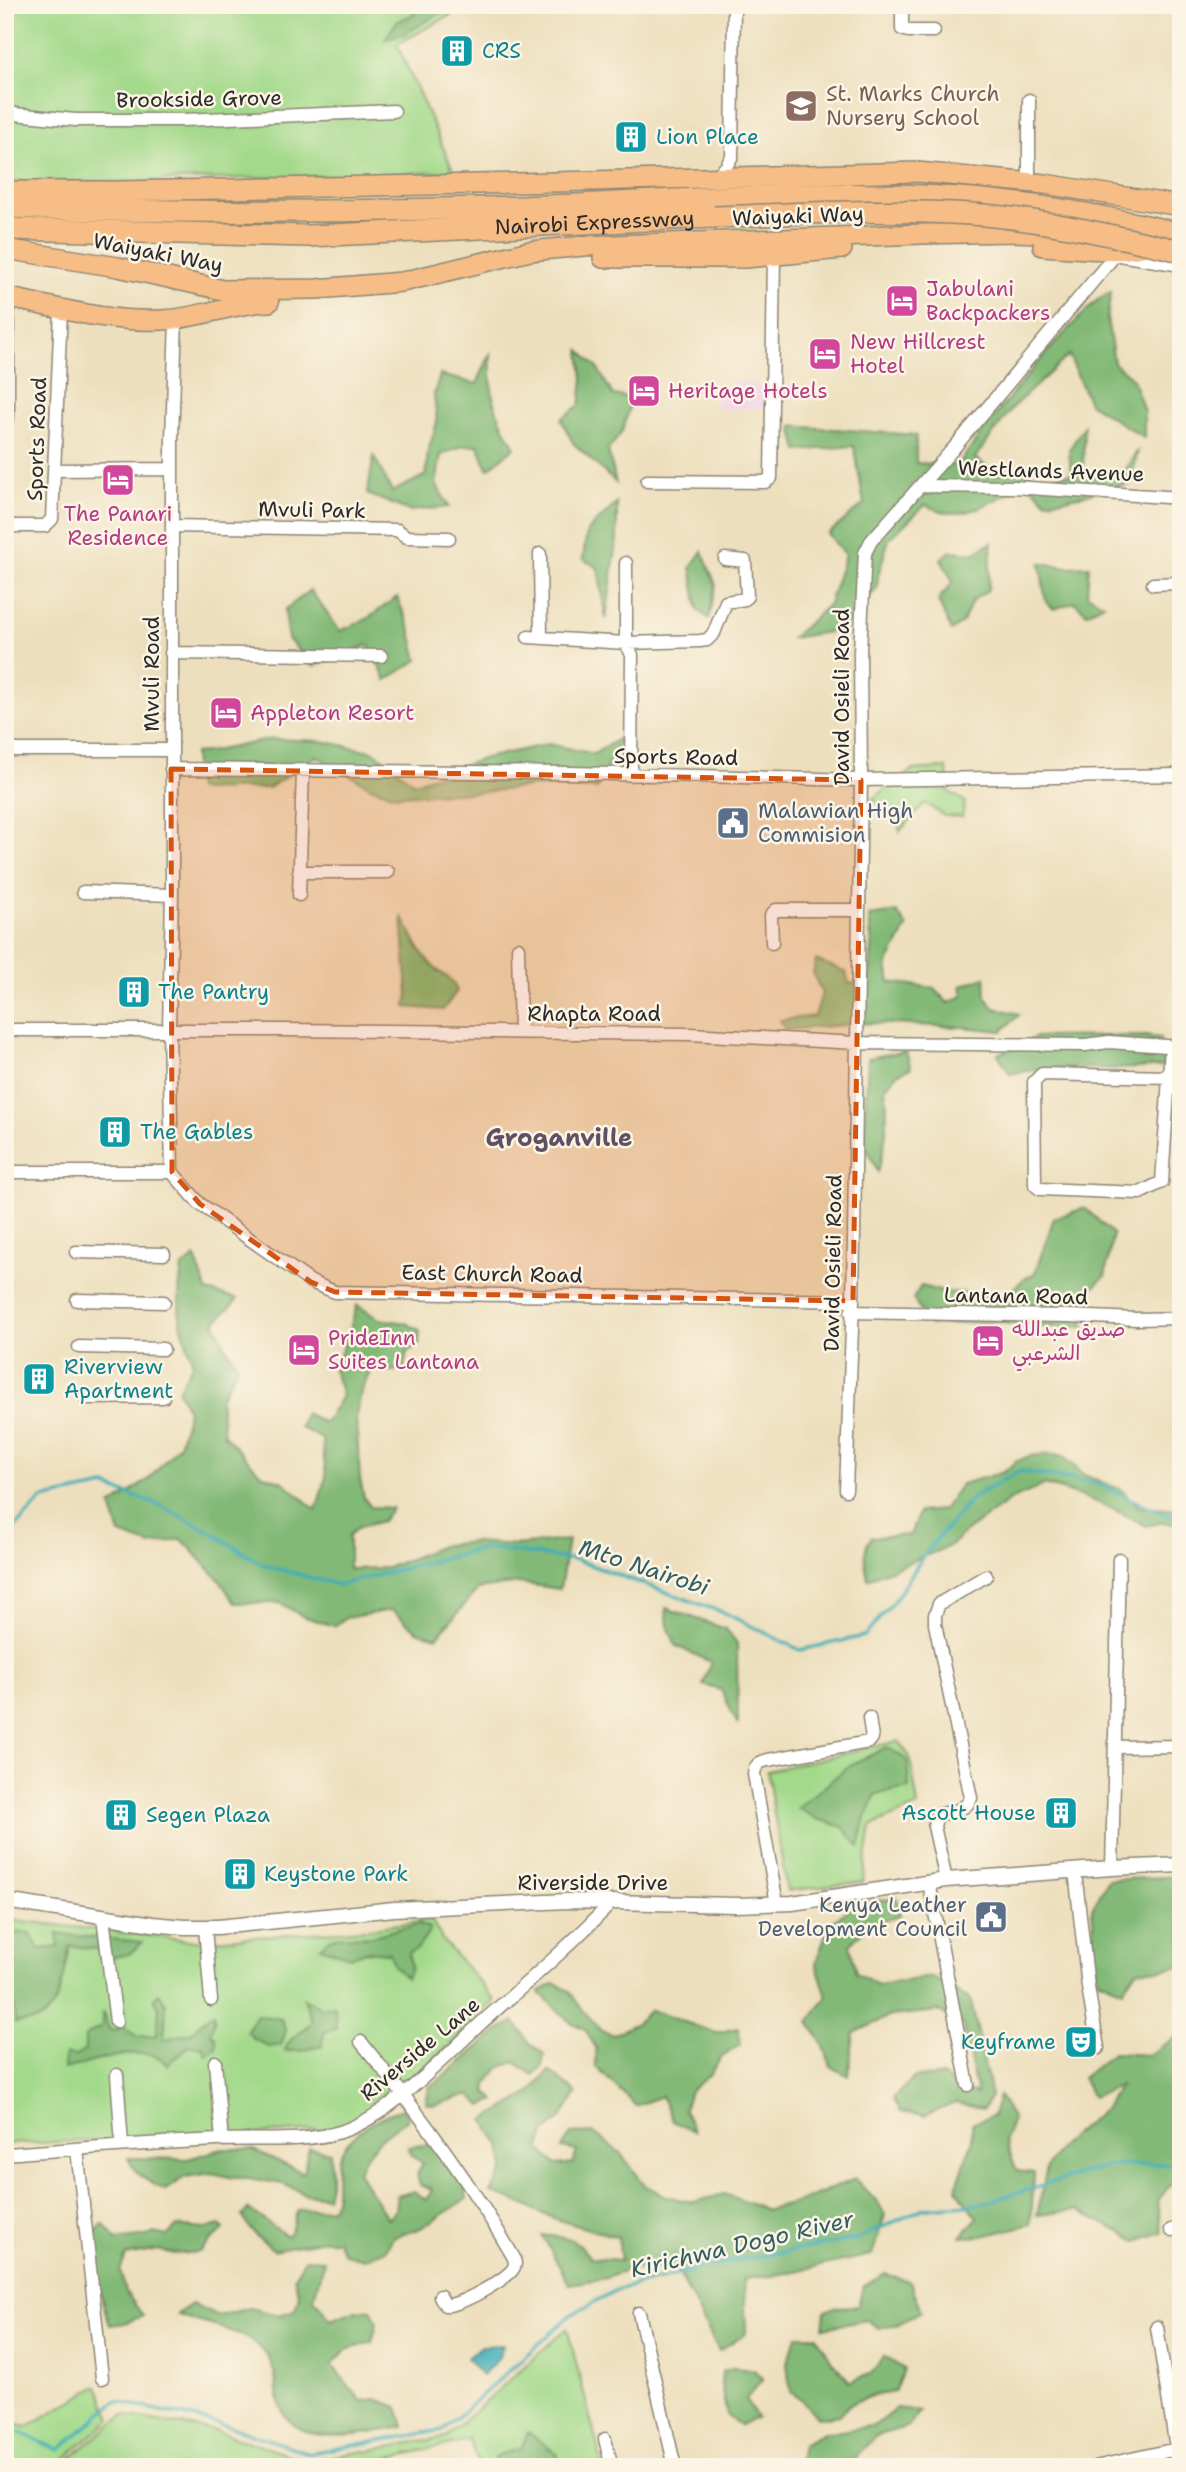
<svg xmlns="http://www.w3.org/2000/svg" width="1186" height="2472" viewBox="0 0 1186 2472" font-family="'Shantell Sans','Playpen Sans Arabic',sans-serif">
	<style>
		.built { fill: #eed0e7 }
		.green { fill: #a3d98a; stroke: #67825a; stroke-width: 2 }
		.forest { fill: #82b976; stroke: #567250; stroke-width: 2 }
		.water { fill: #3cadb8; stroke: #346c72; stroke-width: 2 }
		.lines { fill: none; stroke-linecap: round; stroke-linejoin: round }
		.stream { stroke: #3cadb8; stroke-width: 3.5 }
		.minor-casing { stroke: #8c8574; stroke-width: 15 }
		.tertiary-casing { stroke: #8c8574; stroke-width: 17 }
		.trunk-casing { stroke: #8c8574; stroke-width: 22 }
		.motorway-casing { stroke: #8c8574; stroke-width: 24 }
		.minor { stroke: #fff; stroke-width: 12 }
		.tertiary { stroke: #fff; stroke-width: 14 }
		.trunk { stroke: #f6be86; stroke-width: 19 }
		.motorway { stroke: #f6be86; stroke-width: 21 }
		.motorway-bridge-casing { stroke: #8c8574; stroke-width: 24; stroke-linecap: butt }
		.motorway-bridge { stroke: #f6be86; stroke-width: 21 }
		.marked { fill: #d5540f; fill-opacity: 0.2; stroke: #d5540f; stroke-width: 5; stroke-dasharray: 14 9; stroke-linejoin: round }
		.labels { text-anchor: middle; stroke-width: 5; stroke-linejoin: round; paint-order: stroke }
		.culture-label { font-size: 21px; fill: #0d838f; stroke: #fcf5e5; text-anchor: start }
		.education-label { font-size: 21px; fill: #785e54; stroke: #fcf5e5; text-anchor: start }
		.street-label { font-size: 21px; fill: #2b2b2b; stroke: #fcf5e5 }
		.hotel-label { font-size: 21px; fill: #b23c85; stroke: #fcf5e5; text-anchor: start }
		.service-label { font-size: 21px; fill: #4e5e75; stroke: #fcf5e5; text-anchor: start }
		.water-label { font-size: 23px; font-style: italic; fill: #325f63; stroke: #fcf5e5 }
		.quarter-label { font-size: 24px; font-weight: bold; fill: #605162; stroke: #fcf5e5 }
	</style>
	<rect width="100%" height="100%" fill="#fcf5e5"/>
	<filter id="ink" filterUnits="userSpaceOnUse"><feTurbulence type="fractalNoise" baseFrequency=".0143" numOctaves="2"/><feDisplacementMap in="SourceGraphic" scale="14" xChannelSelector="R" yChannelSelector="G"/><feConvolveMatrix kernelMatrix="1 2 1 2 8 2 1 2 1" color-interpolation-filters="sRGB"/></filter>
	<filter id="wash" filterUnits="userSpaceOnUse"><feTurbulence type="fractalNoise" baseFrequency=".00686" numOctaves="4" result="noise"/><feDisplacementMap in="SourceGraphic" scale="28" xChannelSelector="R" yChannelSelector="G"/><feGaussianBlur stdDeviation="1.57" result="paint"/><feColorMatrix in="noise" values="0 0 0 0 0 0 0 0 0 0 0 0 0 0 0 0 0 1.4 0 .05"/><feComposite in="paint" operator="in"/></filter>
	<g filter="url(#wash)">
		<rect width="100%" height="100%" fill="#eddfbd"/>
		<path class="built" d="M754,381L755,386H767V408L716,409V386H729L730,382Z"/>
		<path class="green" d="M5,5H469L397,44L454,172L120,182L5,181Z
			M947,768L948,791L965,802L962,817L944,816L925,803L900,831L891,808L871,800L912,770Z
			M898,1741L910,1757L918,1806L871,1826L863,1882L787,1891L767,1771Z
			M5,1919L196,1941L367,1929L431,1919L443,1941L495,2000L462,2035L390,2096L336,2129L228,2136L5,2144Z
			M567,2328L603,2467H480L469,2440L372,2462V2467H64V2463L123,2415L216,2431L306,2461L446,2437Z
			M98,2386L111,2419L59,2463V2467H5V2420L26,2427Z"/>
		<path class="forest" d="M416,5H454L404,34L385,39L397,22L414,14Z
			M1111,292L1107,318L1114,363L1133,379L1144,412V438L1089,403L1069,355L1014,406L975,458L997,474L1014,469L1041,477L1071,474L1069,450L1084,426L1083,476L1123,472L1138,450L1130,484L1066,499L1046,501L1028,483C1006,493 976,515 952,513C943,513 933,508 925,505L889,539L878,576L877,588L841,630L792,638L829,604L845,555L828,534L864,504L854,446L798,451L792,426L916,435V463L958,465C994,415 1032,367 1074,323C1086,312 1096,298 1111,292Z
			M580,350L597,367L613,395L632,398L622,432L608,450L616,483L573,443L561,419L580,405L583,379Z
			M491,352C490,395 492,409 515,447L488,469L478,445L462,446L441,455L436,484L449,507L409,511L367,494L374,456L392,492L426,475L428,451L437,422L434,395L440,375L477,384Z
			M617,503V540L606,619L598,568L583,559L587,531Z
			M992,542L988,590L972,601L963,622L951,631L938,600L953,582L941,559L951,551L973,553Z
			M702,551L716,585L709,619L698,610L691,567Z
			M1040,563L1067,567L1089,566L1087,594L1104,604L1087,613L1074,602L1054,609L1046,602Z
			M310,590L340,631L367,619L397,597L410,628L418,660L386,680L369,645L313,666L288,639L285,610Z
			M621,737L597,789L538,786L484,792L396,795L373,788L316,756L269,788L197,790L194,753L208,752L273,739L322,741L375,752L414,783L485,758L549,744L594,754Z
			M897,912L907,927L887,965L890,982L934,988L948,1003L963,996L961,986L985,977L986,997L994,1008L1020,1014L1002,1031L962,1027L868,1023L785,1030L780,1020L815,1016L822,993L813,974L816,960L846,972L849,984L870,979L872,947L869,916Z
			M402,916C411,933 420,955 435,968C446,978 450,975 457,991L443,1010L406,1007L408,995Z
			M1146,1036L1160,1038L1164,1066C1112,1073 1060,1062 1010,1074L998,1054L1036,1037Z
			M906,1051L911,1068L897,1074L885,1088C889,1118 886,1143 878,1172L864,1142L868,1058Z
			M1085,1208L1113,1234L1105,1276L1080,1300L1084,1327H1022L996,1321L930,1325L913,1299L921,1286L943,1292L1007,1294L1024,1279L1035,1273L1054,1218Z
			M195,1257L207,1291L238,1299L215,1322L224,1344L238,1366L220,1399L224,1435L261,1474L283,1482L316,1510L326,1477L322,1439L300,1427L305,1413L325,1423L342,1396L334,1370L350,1329L357,1305L379,1319L406,1323L420,1330L419,1344L407,1352L404,1370L384,1371L373,1366L362,1389L356,1417L360,1479L364,1498L371,1507L392,1508L382,1521L359,1527L349,1535V1569L387,1568L444,1545L474,1542L515,1545L568,1540L560,1589L520,1583L478,1589L437,1637L417,1631L392,1610L346,1618L334,1626L302,1616L280,1603H235L221,1582L182,1539L151,1545L120,1534L111,1506L149,1479L179,1445L188,1411L178,1390L193,1363C180,1324 175,1310 182,1268Z
			M1048,1454L1064,1457L1084,1475L1120,1489L1140,1507L1181,1510V1526L1164,1522L1146,1526C1114,1508 1080,1494 1044,1485L1010,1500L969,1529L950,1546L868,1579C865,1565 861,1548 872,1537L910,1535L919,1512L943,1510L961,1484L1004,1472L1015,1462L1029,1456Z
			M666,1608L726,1629L737,1643L738,1725L721,1690L703,1685L711,1662L676,1646L668,1626Z
			M887,1747L907,1760L909,1788L876,1794L865,1820L859,1847L843,1827L817,1819L798,1808L850,1765Z
			M1181,1876V1966L1160,1970L1137,1969L1123,1990L1097,1979L1092,1908L1108,1880Z
			M897,1898L900,1916L869,1925L850,1944L856,1973L878,1985L931,1977L971,2000L991,2096L983,2109L955,2103L924,2116L901,2112L893,2098L915,2077L943,2076L961,2090L977,2094L963,2025L938,2011L890,2016L854,2033L848,2076L831,2066L823,2044L809,2022L827,1996L816,1963L829,1924L858,1903Z
			M420,1924L431,1929L418,1948L409,1953L411,1968L406,1978L394,1966L390,1953L365,1951L350,1957L320,1947C336,1929 351,1939 371,1936C387,1933 403,1927 420,1924Z
			M5,1932L29,1933L40,1949L59,1947L57,1934L143,1942L129,1954L102,1959L99,1949L70,1946C65,1967 62,2012 37,2020C31,2022 22,2022 15,2023L13,1997H5V1973L16,1964L5,1959Z
			M555,1983L570,1991L578,2004L601,2031L613,2035L636,2023L650,2010L716,2033L738,2028L741,2044L722,2057L708,2076L690,2091L684,2110L694,2131L674,2122L661,2096L636,2106L595,2066L596,2048L585,2029L570,2022L539,1992Z
			M159,1993L166,2004L164,2039L192,2033L199,2024L214,2013V2022L211,2033L216,2037V2048L206,2055L203,2047L189,2046L167,2065C149,2039 91,2064 64,2069L65,2055L76,2056L85,2050V2036L102,2026V2012L110,2030L117,2031L121,2026L138,2037L157,2035L159,2007L154,1998Z
			M304,1998L321,2008L335,2006L336,2029L324,2032L323,2046L300,2051H285C289,2036 302,2033 312,2022Z
			M257,2015L281,2019L286,2031L281,2045L268,2047L254,2039L247,2031Z
			M514,2021L531,2044L544,2054L542,2067L533,2075L515,2062L500,2067L487,2083V2093L495,2100L482,2106L469,2094L436,2105L426,2103L429,2087C459,2067 482,2039 514,2021Z
			M1181,2034V2184L1170,2185L1157,2202L1162,2232L1137,2241L1078,2210L1037,2215L1047,2167L1062,2145L1104,2109L1120,2086L1093,2097L1082,2078L1113,2053L1148,2055Z
			M549,2071L577,2093L561,2118L544,2133L540,2149L556,2165L573,2163L577,2151L562,2148L571,2134L594,2133L620,2153L646,2186L665,2196L694,2202L724,2194L767,2210L799,2202L855,2179L878,2203L885,2215L872,2255L771,2276L744,2279L746,2333L719,2351L675,2266L630,2268L607,2278L569,2284L542,2235L572,2239L591,2258L621,2260L618,2237C593,2230 567,2224 543,2214C523,2205 513,2198 491,2193L504,2168L500,2145L484,2120L530,2093Z
			M999,2096L1013,2119L1005,2140L1017,2171L1034,2173L1031,2224L983,2236L961,2237L977,2218L956,2188L972,2142V2123L993,2116Z
			M403,2109L408,2119C388,2132 366,2148 358,2172L388,2219L395,2211L397,2196L414,2191L426,2200L432,2190L420,2185L417,2174L423,2163L413,2157L408,2147L431,2144L465,2187L467,2199L419,2229L393,2237L386,2250L364,2259L344,2254L337,2240H324L274,2250L256,2236L242,2216L248,2209L287,2236C294,2229 293,2219 298,2210L332,2208C339,2193 335,2180 337,2164C342,2136 379,2116 403,2109Z
			M309,2148L330,2152L331,2178L327,2197L305,2194L283,2184L247,2178H234L212,2173L185,2177L165,2190C148,2182 136,2176 128,2158L188,2159L222,2149H252L303,2173Z
			M103,2224L116,2240C128,2237 144,2239 154,2233L167,2236L177,2226L203,2229L220,2225L224,2229L199,2252L174,2254L158,2250L126,2256L120,2271L126,2292L143,2316L124,2323L110,2325C99,2295 92,2263 96,2231Z
			M305,2259L324,2260L314,2298L331,2320L351,2312L371,2309L377,2323L372,2342L346,2350L332,2365L361,2401L376,2399L398,2407L404,2427C369,2433 299,2451 281,2408C273,2388 280,2371 264,2352C244,2327 205,2327 177,2314L192,2304L219,2316L249,2308L278,2315L295,2310L299,2295L294,2277Z
			M885,2274L910,2281L921,2311L899,2324L878,2328L867,2320L823,2328L825,2311L836,2307L858,2306L863,2287Z
			M797,2336H817L831,2360L850,2382L872,2373L883,2356L904,2369L894,2392C875,2395 851,2398 840,2415L818,2418L801,2399L790,2392L787,2362Z
			M732,2368L754,2370L763,2379L745,2400L757,2417L741,2426L727,2416L721,2385L722,2372Z
			M897,2408L919,2411L909,2426L876,2436L858,2454L852,2467H802L799,2462L802,2444L826,2432L843,2431L875,2425Z
			M528,2432L558,2455L556,2463L551,2467H491L495,2458L507,2452L521,2449Z"/>
		<path class="water" d="M503,2345L499,2357L482,2376L467,2358L482,2346Z"/>
		<g class="lines">
			<path class="stream" d="M5,1538L42,1499L105,1486L159,1505L209,1531L264,1565L338,1585L485,1548L576,1560L725,1613L800,1650L865,1636L897,1597L926,1552L972,1498L1019,1471L1095,1483L1172,1517L1181,1518
				M5,2426L59,2450L116,2401L225,2425L309,2453L443,2430L571,2315L616,2290L722,2263L857,2239L924,2208L980,2204L1107,2166L1181,2163"/>
		</g>
	</g>
	<g filter="url(#ink)">
		<g class="lines">
			<defs>
				<path id="minor" d="M902,5V29L908,31H934
					M1029,100V182
					M5,113L75,120H183L394,111
					M714,178L726,167L732,156L734,5
					M1119,255L1181,265
					M176,319L172,439V895L169,1029L172,1172L200,1204L311,1282L335,1292L853,1301
					M8,417V298
					M55,470L172,469
					M647,481L765,482L771,478L774,255
					M920,486L1014,487L1181,498
					M5,526H45L52,519L61,310
					M172,526L397,530L407,537L449,538
					M540,554L541,638
					M626,563V643L632,655L631,775
					M1153,584L1181,583
					M528,637L626,643L700,641L707,640L714,633L726,602L745,599L747,596L745,561L725,559
					M171,653L381,656
					M5,750H171
					M171,769L571,773L861,780L1181,775
					M299,872H388
					M83,892L172,895
					M299,895L303,771
					M772,943L771,915L776,910H859
					M518,948L520,1032
					M5,1030H283L690,1034L857,1043L1085,1045L1109,1042L1181,1047
					M1169,1077L1042,1074L1034,1082L1035,1185L1040,1189L1140,1193L1162,1182L1171,1047
					M5,1172H172
					M76,1252L164,1254
					M77,1300L164,1302
					M851,1312L1069,1316L1137,1319L1181,1318
					M79,1347L163,1349
					M86,1398L163,1397
					M846,1490L853,1301L861,780L860,652L865,553L871,541L953,449L1120,249
					M1115,1747L1181,1746
					M1112,1868L1119,1559
					M1075,1871L1088,1987L1098,2048
					M946,1880L934,1826L937,1815C950,1812 966,1811 971,1798L935,1624V1615L939,1604L986,1576
					M929,1882L968,2085
					M777,1904L754,1774C755,1765 759,1762 768,1760L869,1742L872,1738L869,1718
					M103,1917L116,2022
					M205,1927L211,2000
					M361,2042C417,2110 470,2181 514,2258C515,2263 516,2264 513,2269C505,2280 458,2307 445,2305L440,2296
					M215,2062L222,2140
					M117,2075L122,2145
					M77,2149L102,2378
					M5,2154C76,2149 147,2143 218,2140C256,2138 304,2143 340,2132C390,2116 441,2060 479,2025C524,1985 570,1946 612,1902
					M1171,2230L1181,2228
					M639,2313L675,2467
					M1157,2327L1179,2467
					M605,2439L612,2467
					M1095,2467L1181,2448"/>
				<path id="tertiary" d="M5,1901L153,1924L184,1927H218L394,1909L504,1904L567,1901L736,1905L792,1903L946,1880L1112,1868L1181,1865"/>
				<path id="trunk" d="M5,191H116L479,184L917,172L1045,184L1181,206
					M1043,246C1066,247 1132,255 1149,244
					M5,249L118,267L223,290L317,289L402,282L530,251L584,246L922,234L1012,232L1065,234
					M603,258H746L842,249
					M5,297C56,307 109,323 162,320C198,319 232,303 269,302"/>
				<g id="motorway">
					<path d="M5,207C177,214 349,212 521,207C655,203 789,190 923,196C1010,199 1097,214 1181,234"/>
					<path id="s1" d="M5,229L309,236L714,217"/>
				</g>
			</defs>
			<use href="#minor" class="minor-casing"/>
			<use href="#tertiary" class="tertiary-casing"/>
			<use href="#trunk" class="trunk-casing"/>
			<use href="#motorway" class="motorway-casing"/>
			<use href="#minor" class="minor"/>
			<use href="#tertiary" class="tertiary"/>
			<use href="#trunk" class="trunk"/>
			<use href="#motorway" class="motorway"/>
			<defs>
				<path id="motorway-bridge" d="M714,217C799,214 885,208 971,214C1042,219 1111,235 1181,251"/>
			</defs>
			<use href="#motorway-bridge" class="motorway-bridge-casing"/>
			<use href="#motorway-bridge" class="motorway-bridge"/>
		</g>
	</g>
	<path class="marked" d="M171,769L861,780L853,1301L335,1292L311,1282L200,1204L172,1172Z"/>
	<defs>
		<symbol id="building-square" viewBox="-11 -11 22 22"><rect x="-9" y="-9" width="18" height="18" rx="4" fill="#0f9aa8" stroke="#fcf5e5"/><path d="M-4-6H4V6H1V3H-1V6H-4ZM-2.5-4.3h1.7v1.8h-1.7ZM.8-4.3h1.7v1.8H.8ZM-2.5-1h1.7V.8h-1.7ZM.8-1h1.7V.8H.8Z" fill="#fff"/></symbol>
		<symbol id="school-square" viewBox="-11 -11 22 22"><rect x="-9" y="-9" width="18" height="18" rx="4" fill="#8d6e63" stroke="#fcf5e5"/><path d="M0-5L7-2L0 1L-7-2ZM-4 1L0 2.5L4 1V4Q0 6-4 4Z" fill="#fff"/></symbol>
		<symbol id="hotel-square" viewBox="-11 -11 22 22"><rect x="-9" y="-9" width="18" height="18" rx="4" fill="#d1479c" stroke="#fcf5e5"/><path d="M-6-4.5h1.5V1H6V5H4.5V3h-9V5H-6ZM-4 0a1.8 1.8 0 1 1 3.6 0ZM.5 0V-2.5h3Q6-2.5 6 0Z" fill="#fff"/></symbol>
		<symbol id="civic-square" viewBox="-11 -11 22 22"><rect x="-9" y="-9" width="18" height="18" rx="4" fill="#5c6f8a" stroke="#fcf5e5"/><path d="M-.6-6.5H3V-4.5H.6V-3L4-1V1h2V6H-6V1h2V-1L-.6-3ZM-1.2 2.5V6h2.4V2.5Z" fill="#fff"/></symbol>
		<symbol id="theatre-square" viewBox="-11 -11 22 22"><rect x="-9" y="-9" width="18" height="18" rx="4" fill="#0f9aa8" stroke="#fcf5e5"/><path d="M-5-5.5Q0-4 5-5.5V0Q5 5 0 6Q-5 5-5 0ZM-3.3-2.5H-1v1.5H-3.3ZM1-2.5H3.3v1.5H1ZM-2.8 1Q0 5.5 2.8 1Z" fill="#fff"/></symbol>
	</defs>
	<g fill-rule="evenodd">
		<use href="#building-square" x="438" y="32" width="38" height="38"/>
		<use href="#school-square" x="782" y="87" width="38" height="38"/>
		<use href="#building-square" x="612" y="118" width="38" height="38"/>
		<use href="#hotel-square" x="883" y="282" width="38" height="38"/>
		<use href="#hotel-square" x="806" y="335" width="38" height="38"/>
		<use href="#hotel-square" x="625" y="372" width="38" height="38"/>
		<use href="#hotel-square" x="99" y="461" width="38" height="38"/>
		<use href="#hotel-square" x="207" y="694" width="38" height="38"/>
		<use href="#civic-square" x="714" y="804" width="38" height="38"/>
		<use href="#building-square" x="115" y="973" width="38" height="38"/>
		<use href="#building-square" x="96" y="1113" width="38" height="38"/>
		<use href="#hotel-square" x="969" y="1322" width="38" height="38"/>
		<use href="#hotel-square" x="285" y="1331" width="38" height="38"/>
		<use href="#building-square" x="20" y="1360" width="38" height="38"/>
		<use href="#building-square" x="1042" y="1794" width="38" height="38"/>
		<use href="#building-square" x="102" y="1796" width="38" height="38"/>
		<use href="#building-square" x="221" y="1855" width="38" height="38"/>
		<use href="#civic-square" x="972" y="1898" width="38" height="38"/>
		<use href="#theatre-square" x="1062" y="2023" width="38" height="38"/>
	</g>
	<g class="labels">
		<g class="culture-label">
			<text x="482" y="58">CRS</text>
			<text x="656" y="144">Lion Place</text>
			<text x="158" y="999">The Pantry</text>
			<text x="140" y="1139">The Gables</text>
			<text x="64" y="1374">Riverview<tspan x="64" dy="24">Apartment</tspan></text>
			<text x="1036" y="1820" text-anchor="end">Ascott House</text>
			<text x="146" y="1822">Segen Plaza</text>
			<text x="264" y="1881">Keystone Park</text>
			<text x="1056" y="2049" text-anchor="end">Keyframe</text>
		</g>
		<g class="education-label">
			<text x="826" y="101">St. Marks Church<tspan x="826" dy="24">Nursery School</tspan></text>
		</g>
		<g class="street-label">
			<text transform="translate(199 99) rotate(-1)" y="7">Brookside Grove</text>
			<text transform="translate(798 216) rotate(-2)" y="7">Waiyaki Way</text>
			<text dy="7" stroke="none"><textPath href="#s1" startOffset="590">Nairobi Expressway</textPath></text>
			<text transform="translate(158 253) rotate(11)" y="7">Waiyaki Way</text>
			<text transform="translate(37 439) rotate(-88)" y="7">Sports Road</text>
			<text transform="translate(1051 471) rotate(2)" y="7">Westlands Avenue</text>
			<text transform="translate(312 510) rotate(1)" y="7">Mvuli Park</text>
			<text transform="translate(152 674) rotate(-90)" y="7">Mvuli Road</text>
			<text transform="translate(842 697) rotate(-90)" y="7">David Osieli Road</text>
			<text transform="translate(676 757) rotate(1)" y="7">Sports Road</text>
			<text x="594" y="1021">Rhapta Road</text>
			<text transform="translate(833 1263) rotate(-89)" y="7">David Osieli Road</text>
			<text transform="translate(492 1274) rotate(1)" y="7">East Church Road</text>
			<text transform="translate(1016 1296) rotate(1)" y="7">Lantana Road</text>
			<text x="593" y="1890">Riverside Drive</text>
			<text transform="translate(420 2049) rotate(-40)" y="7">Riverside Lane</text>
		</g>
		<g class="hotel-label">
			<text x="926" y="296">Jabulani<tspan x="926" dy="24">Backpackers</tspan></text>
			<text x="850" y="349">New Hillcrest<tspan x="850" dy="24">Hotel</tspan></text>
			<text x="668" y="398">Heritage Hotels</text>
			<text x="118" y="521" text-anchor="middle">The Panari<tspan x="118" dy="24">Residence</tspan></text>
			<text x="250" y="720">Appleton Resort</text>
			<text x="1012" y="1336">صديق عبدالله<tspan x="1012" dy="24">الشرعبي</tspan></text>
			<text x="328" y="1345">PrideInn<tspan x="328" dy="24">Suites Lantana</tspan></text>
		</g>
		<g class="service-label">
			<text x="758" y="818">Malawian High<tspan x="758" dy="24">Commision</tspan></text>
			<text x="967" y="1912" text-anchor="end">Kenya Leather<tspan x="967" dy="24">Development Council</tspan></text>
		</g>
		<g class="water-label">
			<text transform="translate(644 1567) rotate(18)" y="8">Mto Nairobi</text>
			<text transform="translate(742 2244) rotate(-13)" y="8">Kirichwa Dogo River</text>
		</g>
		<g class="quarter-label">
			<text x="559" y="1146">Groganville</text>
		</g>
	</g>
	<rect width="1186" height="2472" fill="none" stroke="#fcf5e5" stroke-width="28"/>
</svg>
